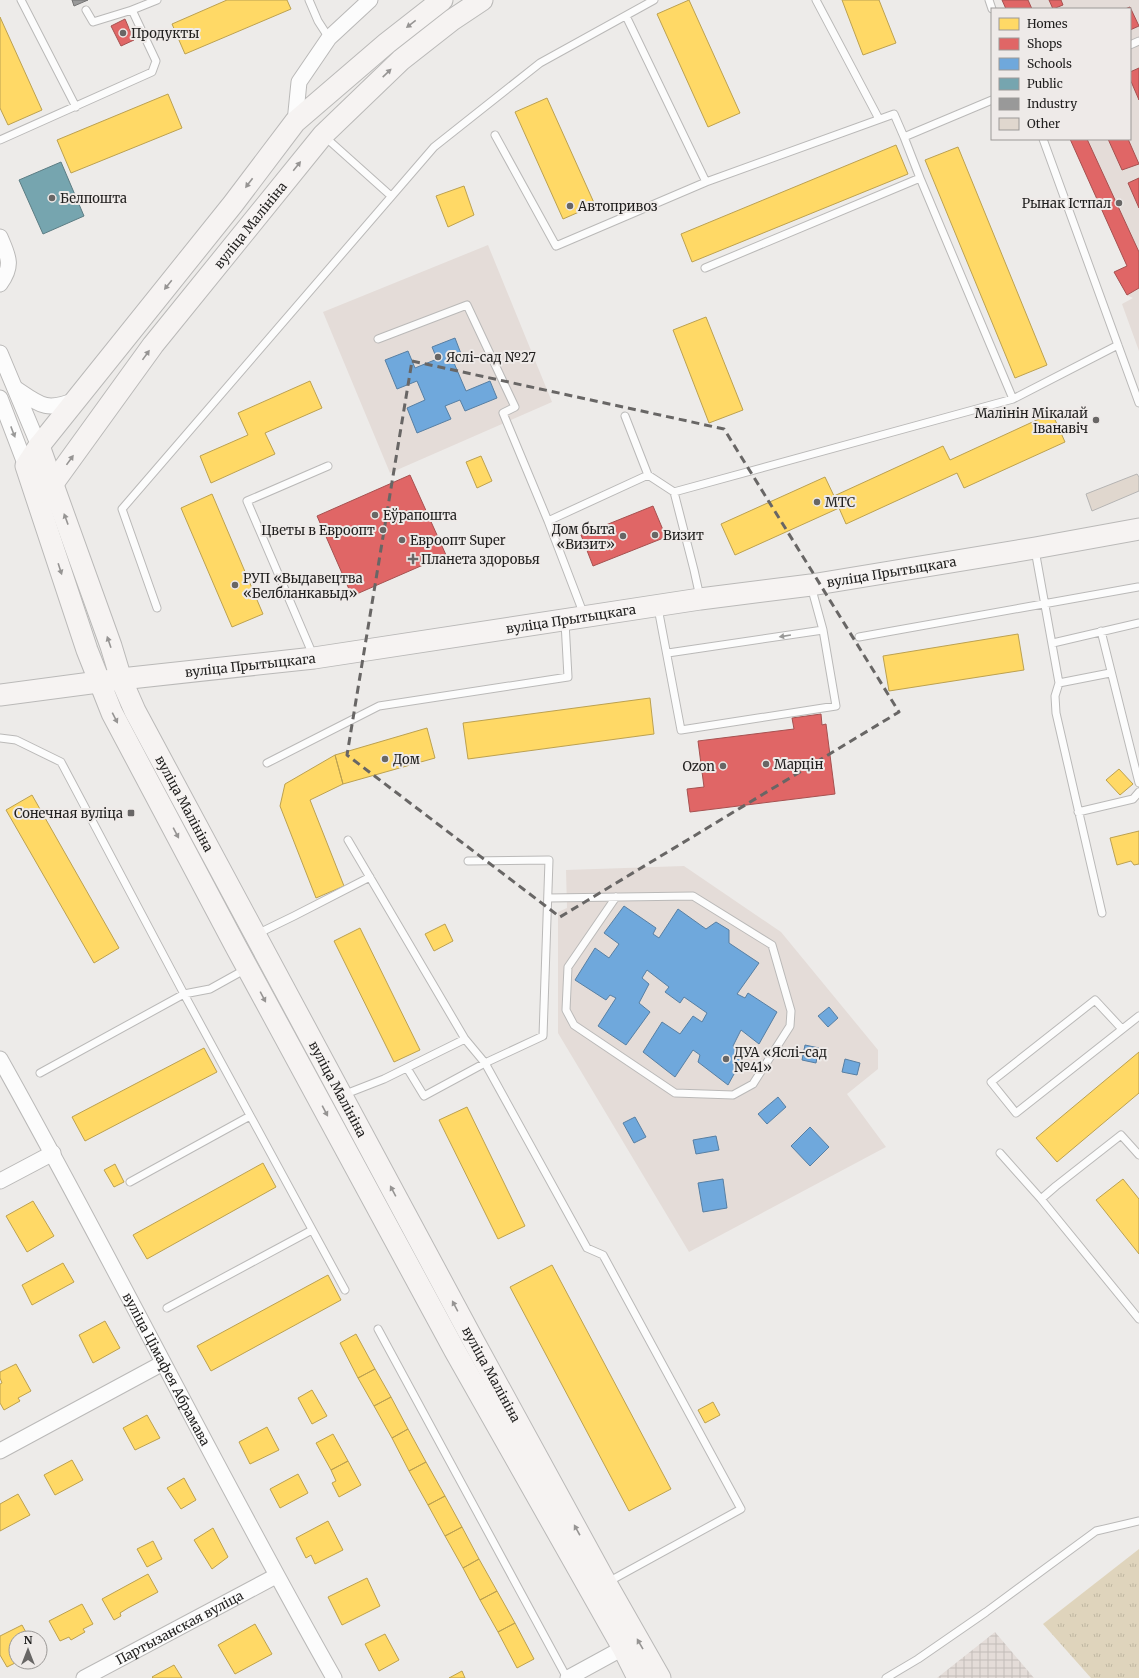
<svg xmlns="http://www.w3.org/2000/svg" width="1139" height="1678" viewBox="0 0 1139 1678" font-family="Merriweather,serif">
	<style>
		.built { fill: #e4dcd8 }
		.industrial { fill: url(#industrial-grid) }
		.grass { fill: url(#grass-tufts) }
		.homes { fill: #ffd966; stroke: #bca150 }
		.shops { fill: #e06666; stroke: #a65150 }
		.schools { fill: #6fa8dc; stroke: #577fa3 }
		.public { fill: #76a5af; stroke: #5c7d84 }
		.industry { fill: #999; stroke: #757474 }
		.building { fill: #e0d7ce; stroke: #b5b4b3 }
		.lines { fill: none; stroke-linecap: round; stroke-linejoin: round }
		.lane-casing { stroke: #bab9b8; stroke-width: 9 }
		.street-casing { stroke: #bab9b8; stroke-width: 17 }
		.secondary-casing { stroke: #bab9b8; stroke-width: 23 }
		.lane { stroke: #fcfcfc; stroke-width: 7 }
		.street { stroke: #fcfcfc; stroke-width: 15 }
		.secondary { stroke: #f6f3f2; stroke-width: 21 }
		.oneway { fill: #969493 }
		.oneway2 { fill: #999998 }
		.marked { fill: none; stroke: #686665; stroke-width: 3; stroke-dasharray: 8 5; stroke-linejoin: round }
		.poi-dot { fill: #686665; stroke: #eeeae8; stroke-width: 1.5 }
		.labels { text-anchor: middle; stroke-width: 4; stroke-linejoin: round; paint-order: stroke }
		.poi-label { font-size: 13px; fill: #201f1e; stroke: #eeeae8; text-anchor: start }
		.street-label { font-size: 13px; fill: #201f1e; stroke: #eeeae8 }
	</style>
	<defs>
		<pattern id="industrial-grid" width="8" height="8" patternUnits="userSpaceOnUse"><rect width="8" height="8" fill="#e4dcd8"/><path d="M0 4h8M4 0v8" fill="none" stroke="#c3bcb9"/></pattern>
		<pattern id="grass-tufts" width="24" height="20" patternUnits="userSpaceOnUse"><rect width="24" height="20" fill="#dfd4bc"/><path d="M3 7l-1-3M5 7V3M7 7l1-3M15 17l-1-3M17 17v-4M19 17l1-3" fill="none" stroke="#bfb6a1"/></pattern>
	</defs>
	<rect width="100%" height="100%" fill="#edebe9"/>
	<path class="built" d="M1013,0H1139V351L1122,304L1133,298L1127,295L1114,272L1127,266L1070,139H1130V9H1017Z
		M488,245L552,402L390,473L323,312Z
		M684,866L781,932L878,1050V1069L847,1094L886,1147L689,1252L558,1033V912L567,908L566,870Z"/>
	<path class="industrial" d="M995,1632L1034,1678H937Z"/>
	<path class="grass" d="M1139,1549V1678H1091L1043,1624Z"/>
	<path class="homes" d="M227,0H287L291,9L185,54L172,24Z
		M689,0L740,113L708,127L657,14Z
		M842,0H879L896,43L863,55Z
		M0,17L42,110L8,125L0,108Z
		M168,94L182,128L71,173L57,140Z
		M547,98L595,205L563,219L515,112Z
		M896,145L908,174L692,262L681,234Z
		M958,147L1047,365L1015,378L925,160Z
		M464,186L474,215L448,227L436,196Z
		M706,317L743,410L709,423L673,330Z
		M310,381L322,408L265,433L275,454L211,483L200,456L248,435L238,413Z
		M1052,413L1065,442L964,488L957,473L846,524L839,508L735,555L721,524L825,477L834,496L943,446L950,460Z
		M481,456L492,481L477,488L466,462Z
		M212,494L263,614L232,627L181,508Z
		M1018,634L1024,670L889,691L883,656Z
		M650,698L654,734L468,759L463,723Z
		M427,728L435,758L343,784L335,755Z
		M335,755L343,784L310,800L344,886L316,898L280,806L285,784Z
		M1119,769L1133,784L1120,795L1106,780Z
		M32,795L119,948L94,963L6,810Z
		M1139,831V864L1134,865L1131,861L1117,865L1110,838Z
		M445,924L453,941L434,951L425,934Z
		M360,928L420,1050L394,1062L334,941Z
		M204,1048L217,1072L85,1141L72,1117Z
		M1139,1052V1093L1057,1162L1036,1138Z
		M467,1107L525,1226L498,1239L439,1120Z
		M263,1163L276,1187L147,1259L133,1235Z
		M115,1164L124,1182L114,1187L104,1170Z
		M1123,1179L1139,1199V1254L1096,1200Z
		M33,1201L54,1236L27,1252L6,1216Z
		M63,1263L74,1282L32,1305L22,1285Z
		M552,1265L671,1489L629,1511L510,1287Z
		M328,1275L341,1300L211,1371L197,1346Z
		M105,1321L120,1348L93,1363L79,1335Z
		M356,1334L375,1369L358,1378L340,1343Z
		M16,1364L31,1391L18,1398L20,1401L4,1410L0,1403V1384L2,1383L0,1378V1372Z
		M375,1369L391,1397L374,1406L358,1378Z
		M312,1390L327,1416L312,1424L298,1398Z
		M391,1397L408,1429L392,1438L374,1406Z
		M713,1402L720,1415L705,1423L698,1410Z
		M147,1415L160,1438L135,1450L123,1428Z
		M267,1427L279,1450L250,1464L239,1442Z
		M408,1429L426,1462L409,1471L392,1438Z
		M333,1434L348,1461L331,1470L316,1443Z
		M72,1460L83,1480L55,1495L44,1475Z
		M348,1461L361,1485L339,1497L332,1483L336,1481L331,1470Z
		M426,1462L445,1496L428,1505L409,1471Z
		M298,1474L308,1493L280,1508L270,1489Z
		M184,1478L196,1500L181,1509L167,1488Z
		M18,1494L30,1515L0,1531V1504Z
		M445,1496L462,1527L445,1536L428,1505Z
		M328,1521L343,1550L315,1564L311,1555L306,1558L296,1538Z
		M462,1527L479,1559L463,1568L445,1536Z
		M213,1528L228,1557L212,1569L194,1540Z
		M153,1541L162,1559L147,1567L137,1549Z
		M479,1559L497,1591L480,1600L463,1568Z
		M148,1574L158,1592L128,1608L120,1613L121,1616L114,1620L102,1599Z
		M367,1578L380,1606L342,1625L328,1597Z
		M497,1591L515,1623L498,1632L480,1600Z
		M82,1604L93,1624L83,1629L85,1632L71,1640L69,1637L60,1641L49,1621Z
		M515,1623L534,1659L517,1668L498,1632Z
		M255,1624L272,1654L235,1674L218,1645Z
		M22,1625L29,1638H16L17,1662L7,1667L0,1655V1636Z
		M385,1634L399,1660L379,1671L365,1644Z
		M174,1665L182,1678H153L152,1677Z
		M462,1671L465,1678H449Z"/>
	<path class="shops" d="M1002,0H1028L1032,9H1006Z
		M1049,0H1061L1063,5L1053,9Z
		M1130,7L1139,26L1130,30V9H1125Z
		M125,19L134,40L121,46L111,26Z
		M1139,68V100L1130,79V72Z
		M1070,139H1087L1139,252V288L1127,295L1114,272L1127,266Z
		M1108,139H1128L1139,164L1122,170Z
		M1139,178V208L1128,183Z
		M410,475L446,555L352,596L317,516Z
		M653,506L666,537L593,566L581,535Z
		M821,714L822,725L826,724L835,794L690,812L687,789L704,787L698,741L794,729L792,718Z"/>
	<path class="schools" d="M455,338L463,359L454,363L466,391L490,381L497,398L465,411L460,400L445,406L451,419L417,433L407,408L425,400L417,381L397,389L385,360L408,351L415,368L437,359L432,347Z
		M624,906L656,928L653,934L659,938L678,909L706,929L716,922L729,930V943L759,963L737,994L745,998L748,993L777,1012L759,1044L741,1030L733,1046L745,1054L728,1085L698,1062L700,1055L693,1050L675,1077L643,1052L662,1022L680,1034L693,1016L702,1022L707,1013L684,997L680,1003L665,992L669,987L647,970L642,978L649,984L639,1003L650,1012L626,1045L598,1026L616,998L610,995L606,1000L575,980L595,948L609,958L619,944L604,933Z
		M829,1007L838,1018L828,1027L818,1016Z
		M805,1045L819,1048L816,1063L802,1060Z
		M845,1059L860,1063L857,1075L842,1072Z
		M778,1097L786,1107L767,1124L758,1114Z
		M635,1117L646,1137L634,1143L623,1123Z
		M810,1127L829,1147L810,1166L791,1146Z
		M716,1136L719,1150L696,1154L693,1140Z
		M723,1179L727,1208L703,1212L698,1183Z"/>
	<path class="public" d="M61,162L84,216L43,234L19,180Z"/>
	<path class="industry" d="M72,0H88L74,6Z"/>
	<path class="building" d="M1137,474L1139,477V491L1092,511L1086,494Z"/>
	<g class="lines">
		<defs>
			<path id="lane" d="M21,0L76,107
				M309,0L318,21L329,38
				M816,0L879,119
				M989,0L992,9
				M86,10L93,22L132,10
				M626,16L706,182
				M1130,45L1139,41
				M495,135L556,246L706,182L894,114L904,137L992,100
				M324,136L391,196
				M904,137L920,178L1013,399
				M1043,139L1139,403
				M0,140L152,72L156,61L132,10L157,0
				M705,268L920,178
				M378,339L467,305L515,407L503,413L548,521L584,615
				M625,416L648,475L674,492L694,570L700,597
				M674,492L1013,399L1118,345
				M548,521L648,475
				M1035,550L1059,683L1055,696L1056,713L1102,913
				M157,608L122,509L434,147L540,63L654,0
				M658,608L681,730L836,706L823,630L811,586
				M1101,631L1139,783
				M859,637L1138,587
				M1053,643L1139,623
				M668,653L823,630
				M313,655L247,501L328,466
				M1059,683L1110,673
				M0,738L16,740L61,762L184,994L345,1290
				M267,763L379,706L568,677L565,622
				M1078,812L1133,799L1139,792
				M348,840L465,1039L485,1063L587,1248L603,1255L741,1509L608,1582
				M548,898L693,896L772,945L791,1011L790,1026L753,1084L733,1095L675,1093L574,1025L566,1010L568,967L616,897
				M257,934L294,916L370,877
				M1122,1029L1095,1000L991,1082L1016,1113L1139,1016
				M407,1068L424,1096L485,1063L543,1036L549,860L468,861
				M40,1073L184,994L210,989L246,969
				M343,1095L384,1079L465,1039
				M1000,1153L1041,1199L1056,1186L1121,1135L1139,1155
				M130,1182L250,1116
				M1041,1199L1139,1319
				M167,1308L312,1230
				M378,1329L567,1678
				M886,1678L918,1659L986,1612L1096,1531L1139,1521"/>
			<g id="street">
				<path d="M295,122L299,82L329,38L370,0"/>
				<path d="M0,237C8,256 14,265 0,284"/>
				<path d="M0,353L39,446"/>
				<path d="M15,388C40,405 46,412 75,400"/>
				<path d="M0,398L26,466"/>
				<path id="s1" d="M0,1059C115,1264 218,1474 334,1678"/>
				<path d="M0,1181L53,1153"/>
				<path d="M0,1451L163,1363"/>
				<path id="s2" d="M84,1678L276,1576"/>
				<path d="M568,1678L623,1648"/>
			</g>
			<g id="secondary">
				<path d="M442,0L387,43L295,122L233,204L39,446L26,466L87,650L112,713L235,945L455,1351L623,1648L638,1678"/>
				<path id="s3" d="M39,446L111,646L121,679L135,711L473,1340L606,1583L660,1678"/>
				<path id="s4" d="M46,493L153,345L323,135L401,60L452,20L482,0"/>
				<path id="s5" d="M0,695L121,679L314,658L700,599L811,585L1035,548L1139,529"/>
			</g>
		</defs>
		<use href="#lane" class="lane-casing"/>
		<use href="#street" class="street-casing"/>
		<use href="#secondary" class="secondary-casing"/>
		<use href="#lane" class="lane"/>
		<use href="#street" class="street"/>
		<use href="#secondary" class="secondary"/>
	</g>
	<defs><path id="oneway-solid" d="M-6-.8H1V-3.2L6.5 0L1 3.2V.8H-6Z"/></defs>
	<g class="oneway">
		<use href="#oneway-solid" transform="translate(411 24) rotate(142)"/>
		<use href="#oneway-solid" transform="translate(387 73) rotate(-44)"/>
		<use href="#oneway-solid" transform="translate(297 166) rotate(-51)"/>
		<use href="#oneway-solid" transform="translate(249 183) rotate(127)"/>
		<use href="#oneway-solid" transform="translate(168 285) rotate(129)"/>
		<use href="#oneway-solid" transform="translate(146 355) rotate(-54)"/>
		<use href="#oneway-solid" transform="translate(70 460) rotate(-54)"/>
		<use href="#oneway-solid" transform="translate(66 519) rotate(-110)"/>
		<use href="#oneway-solid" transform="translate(60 569) rotate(72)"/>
		<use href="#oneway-solid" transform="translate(109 642) rotate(-109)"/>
		<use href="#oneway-solid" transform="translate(115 718) rotate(63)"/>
		<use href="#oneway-solid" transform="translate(176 833) rotate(62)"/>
		<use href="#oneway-solid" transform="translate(263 997) rotate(62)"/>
		<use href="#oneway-solid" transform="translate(325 1111) rotate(62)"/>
		<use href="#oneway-solid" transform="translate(393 1191) rotate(-118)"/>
		<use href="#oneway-solid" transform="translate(455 1306) rotate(-118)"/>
		<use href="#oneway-solid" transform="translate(577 1530) rotate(-119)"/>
		<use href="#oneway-solid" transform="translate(640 1644) rotate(-120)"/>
	</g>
	<g class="oneway2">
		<use href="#oneway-solid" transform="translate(13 432) rotate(69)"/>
		<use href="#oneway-solid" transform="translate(785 636) rotate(171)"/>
	</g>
	<path class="marked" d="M412,361L724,429L899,712L560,917L347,755Z"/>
	<g class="poi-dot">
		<circle cx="123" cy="33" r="4"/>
		<circle cx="52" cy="198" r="4"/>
		<circle cx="1119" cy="203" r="4"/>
		<circle cx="570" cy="206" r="4"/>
		<circle cx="438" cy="357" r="4"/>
		<circle cx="1096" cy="420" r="4"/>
		<circle cx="817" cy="502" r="4"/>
		<circle cx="375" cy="515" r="4"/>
		<circle cx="383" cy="530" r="4"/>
		<circle cx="655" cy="535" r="4"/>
		<circle cx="623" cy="536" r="4"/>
		<circle cx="402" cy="540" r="4"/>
		<path d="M411 553h4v4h4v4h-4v4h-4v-4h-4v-4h4z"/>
		<circle cx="235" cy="585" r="4"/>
		<circle cx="385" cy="759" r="4"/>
		<circle cx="766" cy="764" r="4"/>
		<circle cx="723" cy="766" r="4"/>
		<rect x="127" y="809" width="8" height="8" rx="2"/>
		<circle cx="726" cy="1059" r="4"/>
	</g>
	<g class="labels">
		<g class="poi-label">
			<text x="131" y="38">Продукты</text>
			<text x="60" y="203">Белпошта</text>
			<text x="1111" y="208" text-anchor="end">Рынак Істпал</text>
			<text x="578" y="211">Автопривоз</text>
			<text x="446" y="362">Яслі-сад №27</text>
			<text x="1088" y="418" text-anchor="end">Малінін Мікалай<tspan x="1088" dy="15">Іванавіч</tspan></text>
			<text x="825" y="507">МТС</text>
			<text x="383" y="520">Еўрапошта</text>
			<text x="615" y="534" text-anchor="end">Дом быта<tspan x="615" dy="15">«Визит»</tspan></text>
			<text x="375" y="535" text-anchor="end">Цветы в Евроопт</text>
			<text x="663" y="540">Визит</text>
			<text x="410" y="545">Евроопт Super</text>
			<text x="421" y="564">Планета здоровья</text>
			<text x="243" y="583">РУП «Выдавецтва<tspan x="243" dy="15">«Белбланкавыд»</tspan></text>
			<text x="393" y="764">Дом</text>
			<text x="774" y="769">Марцін</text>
			<text x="715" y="771" text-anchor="end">Ozon</text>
			<text x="123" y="818" text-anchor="end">Сонечная вуліца</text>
			<text x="734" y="1057">ДУА «Яслі-сад<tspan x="734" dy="15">№41»</tspan></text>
		</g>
		<g class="street-label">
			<text dy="5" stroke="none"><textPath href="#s4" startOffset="337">вуліца Малініна</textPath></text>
			<text dy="5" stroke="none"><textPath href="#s5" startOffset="900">вуліца Прытыцкага</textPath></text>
			<text dy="5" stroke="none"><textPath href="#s5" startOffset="576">вуліца Прытыцкага</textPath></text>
			<text dy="5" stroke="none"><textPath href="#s5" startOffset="252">вуліца Прытыцкага</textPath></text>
			<text dy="5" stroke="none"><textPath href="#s3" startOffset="387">вуліца Малініна</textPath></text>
			<text dy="5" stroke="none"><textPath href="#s3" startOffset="711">вуліца Малініна</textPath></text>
			<text dy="5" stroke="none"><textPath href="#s1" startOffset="352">вуліца Цімафея Абрамава</textPath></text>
			<text dy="5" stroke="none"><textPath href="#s3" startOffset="1035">вуліца Малініна</textPath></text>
			<text dy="5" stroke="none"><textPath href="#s2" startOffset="108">Партызанская вуліца</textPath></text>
		</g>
	</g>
	<rect x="991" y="8" width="140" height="132" fill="#eeeae8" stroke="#9c9997"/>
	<rect x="999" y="18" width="20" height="12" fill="#ffd966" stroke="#9c9997"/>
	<text x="1027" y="28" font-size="12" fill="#201f1e">Homes</text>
	<rect x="999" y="38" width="20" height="12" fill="#e06666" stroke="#9c9997"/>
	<text x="1027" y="48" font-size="12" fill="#201f1e">Shops</text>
	<rect x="999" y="58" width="20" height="12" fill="#6fa8dc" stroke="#9c9997"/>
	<text x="1027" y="68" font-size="12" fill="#201f1e">Schools</text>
	<rect x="999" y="78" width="20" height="12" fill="#76a5af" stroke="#9c9997"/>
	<text x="1027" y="88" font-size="12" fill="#201f1e">Public</text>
	<rect x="999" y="98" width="20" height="12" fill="#999999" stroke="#9c9997"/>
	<text x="1027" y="108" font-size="12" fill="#201f1e">Industry</text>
	<rect x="999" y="118" width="20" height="12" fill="#e0d7ce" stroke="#9c9997"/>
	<text x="1027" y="128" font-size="12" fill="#201f1e">Other</text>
	<g transform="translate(28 1650)"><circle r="19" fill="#eeeae8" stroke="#9c9997"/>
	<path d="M0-3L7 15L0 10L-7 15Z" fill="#686665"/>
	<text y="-6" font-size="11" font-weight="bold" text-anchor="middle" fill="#201f1e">N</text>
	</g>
</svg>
